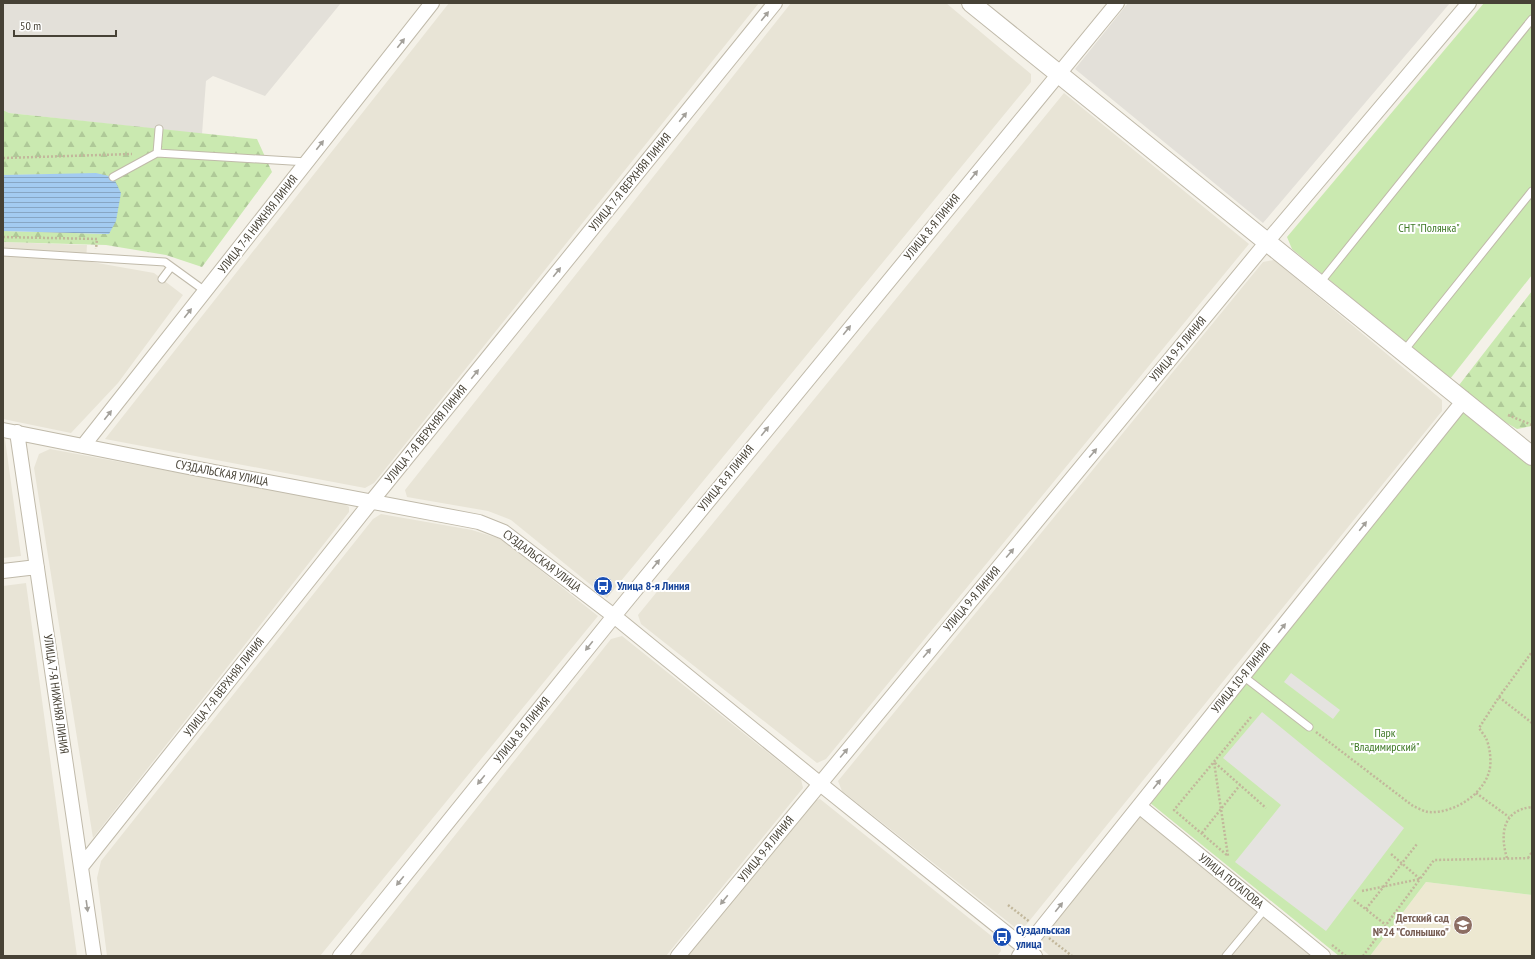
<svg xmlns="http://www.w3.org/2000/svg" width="1535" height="959" viewBox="0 0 1535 959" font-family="'PT Sans Narrow',sans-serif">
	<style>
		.residential { fill: #e8e4d6 }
		.industrial { fill: #e3e0d9 }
		.education { fill: #ede8d1 }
		.forest { fill: url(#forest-firs) }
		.green { fill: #cae9b0 }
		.parking { fill: #e5e3e0 }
		.water { fill: url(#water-rules) }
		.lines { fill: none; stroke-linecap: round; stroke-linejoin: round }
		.service-casing { stroke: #c0baaa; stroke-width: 9 }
		.minor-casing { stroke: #c0baaa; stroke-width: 16 }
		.tertiary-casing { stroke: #c0baaa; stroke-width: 20 }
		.path { stroke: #c2b79b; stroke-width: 2.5; stroke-dasharray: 2 2; stroke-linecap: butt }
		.service { stroke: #fff; stroke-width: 7 }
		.minor { stroke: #fff; stroke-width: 14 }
		.tertiary { stroke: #fff; stroke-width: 18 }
		.oneway { fill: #a3a09a }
		.labels { text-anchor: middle; stroke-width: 4; stroke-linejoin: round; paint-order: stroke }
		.street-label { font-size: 12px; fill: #474236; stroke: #fff }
		.park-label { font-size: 12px; fill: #407a28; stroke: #fff }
		.transit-label { font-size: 12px; font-weight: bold; fill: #164399; stroke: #fff; text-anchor: start }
		.education-label { font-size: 12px; font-weight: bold; fill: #785e54; stroke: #fff; text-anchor: end }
	</style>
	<defs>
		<pattern id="forest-firs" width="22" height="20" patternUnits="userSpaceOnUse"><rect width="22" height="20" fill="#cae9b0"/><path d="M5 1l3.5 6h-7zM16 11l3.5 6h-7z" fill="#afc998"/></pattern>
		<pattern id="water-rules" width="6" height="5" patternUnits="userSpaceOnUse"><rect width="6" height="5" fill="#a3cbf1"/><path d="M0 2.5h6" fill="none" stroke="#87a6c4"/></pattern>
	</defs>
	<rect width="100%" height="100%" fill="#f4f1e8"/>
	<path class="residential" d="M449,3H759L374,483L365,488L105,439Z
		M791,3H946L1031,74V82L607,598L511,520L488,511L407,497L405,490Z
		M1064,93L1249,244L826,759L817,763L641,624L638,615Z
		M3,242L87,245L86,261L154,273L183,295L118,383L71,433L3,419Z
		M1274,260L1442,400V411L1026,925L1017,929L842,791L838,781L1263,262Z
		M3,439H5L21,556L3,558Z
		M50,449L343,503L349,507V512L93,838L34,468L39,454Z
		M381,514L472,530L501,539L598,616L320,956H107L97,878L101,861L373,519Z
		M26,583L77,956H3V586Z
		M622,636L801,779L803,788L666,956H359L611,639Z
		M820,799L999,942L1001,951L997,956H686L809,802Z
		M1141,813L1318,956H1050L1036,944Z"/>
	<path class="industrial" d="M3,3H341L265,96L213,76L206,81L202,134L9,113L3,110Z
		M1128,3H1450L1263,223L1075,69Z"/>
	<path class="education" d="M1426,882L1532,895V956H1370Z"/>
	<path class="forest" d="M3,110L9,113L257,139L272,172L202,267L166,255L106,245L3,242V231L109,234L113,177L96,174L3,175Z
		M1532,291V426L1517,429L1475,404L1456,389Z"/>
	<path class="green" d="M1484,3H1532V275L1450,379L1292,249L1287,237Z
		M1463,405L1532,462V895L1426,882L1370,956H1339L1149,802Z"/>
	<path class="parking" d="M1291,673L1340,710L1333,719L1284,682Z
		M1262,712L1404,828L1326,931L1235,862L1281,805L1223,758Z"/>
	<path class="water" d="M96,173L113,177L121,193L116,221L109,234L3,231V175Z"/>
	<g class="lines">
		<defs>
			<path id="service" d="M157,153L159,129
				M113,177L157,153L307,162
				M3,252L165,262L205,291
				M162,279L171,267
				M1319,284L1532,19
				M1403,352L1532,191
				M1243,676L1309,727
				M1226,956L1265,909"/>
			<path id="minor" d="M3,430L183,466L479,522L504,532L614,616L819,783L1035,956
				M17,432L94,956
				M83,446L432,3
				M3,571L37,567
				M1139,806L1323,956
				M81,867L371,502L775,3
				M340,956L614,616L1117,3
				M678,956L1266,243L1469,3
				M1019,956L1464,400"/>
			<path id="tertiary" d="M971,3L1532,456"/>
		</defs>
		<use href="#service" class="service-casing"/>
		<use href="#minor" class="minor-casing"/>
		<use href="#tertiary" class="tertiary-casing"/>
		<path class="path" d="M3,158L132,154
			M3,237L97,239L96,249
			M1508,415L1532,425
			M1499,697L1532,723
			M1251,717L1174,810L1228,856L1214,762L1266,808
			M1316,732L1413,806C1418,808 1423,811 1428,812C1452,814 1482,796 1489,772C1492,763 1490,747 1486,738C1484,735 1481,731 1479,728L1499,697L1532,652
			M1476,793L1509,817
			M1202,833L1240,785
			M1507,858C1500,835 1502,810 1532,807
			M1528,858L1532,852
			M1362,891L1420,879L1434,860L1532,858
			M1354,900L1386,925
			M1008,905L1030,922
			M1366,909L1417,844
			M1049,938L1072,956
			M1332,945L1346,956
			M1363,956L1420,879L1391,854"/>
		<use href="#service" class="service"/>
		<use href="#minor" class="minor"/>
		<use href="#tertiary" class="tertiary"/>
	</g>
	<defs><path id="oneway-solid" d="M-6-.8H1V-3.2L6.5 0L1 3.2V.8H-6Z"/></defs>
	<g class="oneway">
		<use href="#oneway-solid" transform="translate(765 16) rotate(-51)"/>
		<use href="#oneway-solid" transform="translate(401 43) rotate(-52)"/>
		<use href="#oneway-solid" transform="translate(683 117) rotate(-51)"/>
		<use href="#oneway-solid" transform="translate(320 145) rotate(-52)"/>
		<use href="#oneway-solid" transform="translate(974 175) rotate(-51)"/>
		<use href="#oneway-solid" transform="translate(557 272) rotate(-51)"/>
		<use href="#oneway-solid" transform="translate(188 313) rotate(-52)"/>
		<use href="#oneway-solid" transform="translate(847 330) rotate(-51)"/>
		<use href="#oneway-solid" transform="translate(475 374) rotate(-51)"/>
		<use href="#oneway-solid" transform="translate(108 415) rotate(-52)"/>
		<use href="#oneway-solid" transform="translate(765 431) rotate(-51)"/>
		<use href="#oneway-solid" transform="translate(1093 453) rotate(-50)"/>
		<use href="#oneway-solid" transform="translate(1363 526) rotate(-51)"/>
		<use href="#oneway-solid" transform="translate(1010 553) rotate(-50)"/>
		<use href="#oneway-solid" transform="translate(656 564) rotate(-51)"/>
		<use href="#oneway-solid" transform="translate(1282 628) rotate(-51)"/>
		<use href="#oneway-solid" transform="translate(589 646) rotate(129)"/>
		<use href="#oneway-solid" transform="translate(927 653) rotate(-50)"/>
		<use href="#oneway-solid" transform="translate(844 753) rotate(-50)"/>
		<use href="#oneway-solid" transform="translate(481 780) rotate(129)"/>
		<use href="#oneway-solid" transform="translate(1157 784) rotate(-51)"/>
		<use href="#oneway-solid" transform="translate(400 881) rotate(129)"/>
		<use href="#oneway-solid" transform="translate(724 900) rotate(129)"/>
		<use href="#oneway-solid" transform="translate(87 906) rotate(82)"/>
		<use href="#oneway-solid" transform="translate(1059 907) rotate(-51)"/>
	</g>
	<defs>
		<symbol id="bus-disc" viewBox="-11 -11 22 22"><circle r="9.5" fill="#1a4fb4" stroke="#fff"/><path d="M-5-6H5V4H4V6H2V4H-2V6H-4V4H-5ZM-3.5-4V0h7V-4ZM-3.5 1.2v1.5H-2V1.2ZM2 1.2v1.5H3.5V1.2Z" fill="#fff"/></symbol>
		<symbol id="school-disc" viewBox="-11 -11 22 22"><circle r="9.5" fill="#8d6e63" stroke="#fff"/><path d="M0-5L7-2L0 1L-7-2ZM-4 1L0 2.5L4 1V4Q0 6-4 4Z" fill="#fff"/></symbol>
	</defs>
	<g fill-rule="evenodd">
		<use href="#bus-disc" x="592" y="575" width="22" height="22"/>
		<use href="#school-disc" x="1452" y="914" width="22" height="22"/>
		<use href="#bus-disc" x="991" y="926" width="22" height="22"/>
	</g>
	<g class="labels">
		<g class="street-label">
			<text transform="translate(630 182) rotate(-51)" y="4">УЛИЦА 7-Я ВЕРХНЯЯ ЛИНИЯ</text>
			<text transform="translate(258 224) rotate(-52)" y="4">УЛИЦА 7-Я НИЖНЯЯ ЛИНИЯ</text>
			<text transform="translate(932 227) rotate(-51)" y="4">УЛИЦА 8-Я ЛИНИЯ</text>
			<text transform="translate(1178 349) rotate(-50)" y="4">УЛИЦА 9-Я ЛИНИЯ</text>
			<text transform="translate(426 434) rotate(-51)" y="4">УЛИЦА 7-Я ВЕРХНЯЯ ЛИНИЯ</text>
			<text transform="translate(222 473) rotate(11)" y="4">СУЗДАЛЬСКАЯ УЛИЦА</text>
			<text transform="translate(726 478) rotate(-51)" y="4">УЛИЦА 8-Я ЛИНИЯ</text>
			<text transform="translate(542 561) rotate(37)" y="4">СУЗДАЛЬСКАЯ УЛИЦА</text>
			<text transform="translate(972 599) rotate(-50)" y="4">УЛИЦА 9-Я ЛИНИЯ</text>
			<text transform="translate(1241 678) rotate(-51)" y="4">УЛИЦА 10-Я ЛИНИЯ</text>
			<text transform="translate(224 687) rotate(-52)" y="4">УЛИЦА 7-Я ВЕРХНЯЯ ЛИНИЯ</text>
			<text transform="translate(56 694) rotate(82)" y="4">УЛИЦА 7-Я НИЖНЯЯ ЛИНИЯ</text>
			<text transform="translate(522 730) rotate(-51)" y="4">УЛИЦА 8-Я ЛИНИЯ</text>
			<text transform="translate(766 849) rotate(-51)" y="4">УЛИЦА 9-Я ЛИНИЯ</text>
			<text transform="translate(1231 881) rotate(39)" y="4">УЛИЦА ПОТАПОВА</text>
		</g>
		<g class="park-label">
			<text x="1429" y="232">СНТ "Полянка"</text>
			<text x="1385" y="737">Парк<tspan x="1385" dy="14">"Владимирский"</tspan></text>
		</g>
		<g class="transit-label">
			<text x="617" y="590">Улица 8-я Линия</text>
			<text x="1016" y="934">Суздальская<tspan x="1016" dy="14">улица</tspan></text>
		</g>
		<g class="education-label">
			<text x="1449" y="922">Детский сад<tspan x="1449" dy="14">№24 "Солнышко"</tspan></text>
		</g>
	</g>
	<rect width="1535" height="959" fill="none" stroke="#474236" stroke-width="8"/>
	<path d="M14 30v6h102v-6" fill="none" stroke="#474236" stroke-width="2"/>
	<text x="20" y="30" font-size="12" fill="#474236" stroke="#ffffff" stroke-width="3" paint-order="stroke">50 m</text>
</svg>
